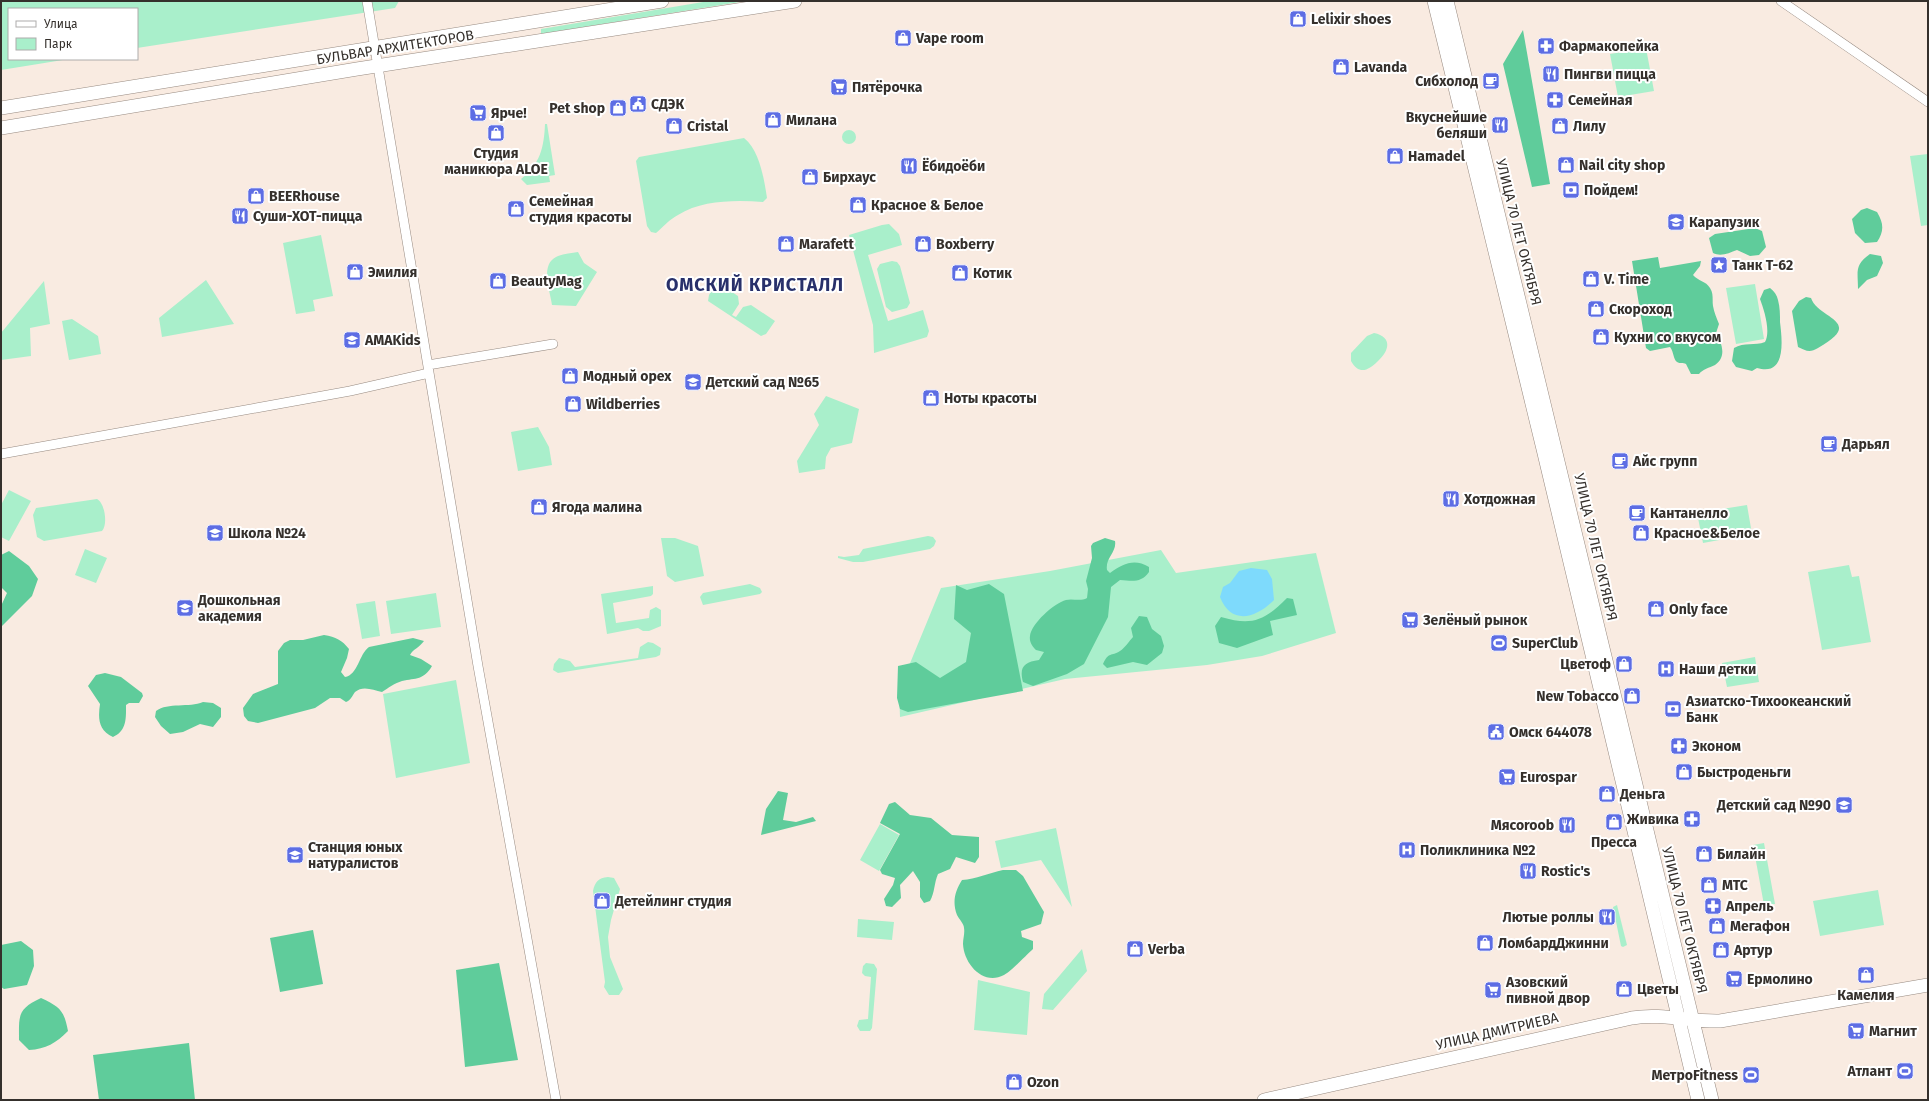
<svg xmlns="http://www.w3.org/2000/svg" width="1929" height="1101" viewBox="0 0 1929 1101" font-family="'Fira Sans',sans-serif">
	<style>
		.green { fill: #a9efcb }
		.forest { fill: #5fcc9b }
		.water { fill: #7edafc }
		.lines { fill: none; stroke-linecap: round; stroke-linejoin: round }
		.street-casing { stroke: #978a81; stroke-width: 10 }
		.secondary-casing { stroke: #978a81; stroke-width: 14 }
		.street { stroke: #fff; stroke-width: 9 }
		.secondary { stroke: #fff; stroke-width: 13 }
		.labels { text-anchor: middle; stroke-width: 4; stroke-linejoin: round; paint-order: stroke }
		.poi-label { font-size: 14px; font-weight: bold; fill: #35302c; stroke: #fff; text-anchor: start }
		.street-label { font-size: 14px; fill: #35302c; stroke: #fff }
		.district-label { font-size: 18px; font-weight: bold; letter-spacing: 1px; fill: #28306a; stroke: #fff }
	</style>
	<rect width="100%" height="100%" fill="#f9ebe1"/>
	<path class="green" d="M1,1H399L395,8L137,48V9H9V59H69L1,70Z
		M709,1H746L541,34V29Z
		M1646,48L1654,91L1618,97L1610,54Z
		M545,124H547L555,175L549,176L550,182L527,185L521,179C540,164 544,148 545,124Z
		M842 137a7 7 0 1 1 14 0a7 7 0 1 1-14 0Z
		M744,138C760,151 764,179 767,198L763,202C735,200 702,200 678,215C670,219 663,227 656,233L651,232L647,226L636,161L639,157Z
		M1928,154V225L1921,226L1910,156Z
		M889,224L899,234L902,245L868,255L888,321L923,310L929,331L927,337L874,353L873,325L849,235L882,225Z
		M321,235L333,296L313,300L315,311L296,314L283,243Z
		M578,252L584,263L597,272L576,306L552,305C550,291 540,265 556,257C562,254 571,253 578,252Z
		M892,261L897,262L900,266L910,303L907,308L892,312L886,307L877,269L880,264Z
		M206,280L234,324L162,337L159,318Z
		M44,281L50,324L30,328L31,356L1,360V333Z
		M717,282L738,296L739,304L732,315L736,317L743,307L751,305L775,321L766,334L761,336L708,301L709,295Z
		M1755,284L1764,339L1736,344L1726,288Z
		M72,319L98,336L101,354L69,360L62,321Z
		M1374,333C1393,337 1389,351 1378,361C1368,371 1359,375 1351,361V353L1367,336Z
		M826,396L859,409L852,443L831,448L826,457L825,469L799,473L797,461L819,425L814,414Z
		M538,427L549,447L552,465L518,471L511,432Z
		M9,490L31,501L9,541L1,537V505Z
		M97,499C105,503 108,525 102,531L44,541L37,537L33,515L36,508Z
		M1747,505L1752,534L1703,543L1697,513Z
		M928,536L933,537L936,541L934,546L930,549L863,562H853L838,558V556L844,557L859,555L863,549Z
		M661,538H675L698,546L704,576L675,582L667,576Z
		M85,549L107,558L96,583L75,575Z
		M1161,550L1176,573L1316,553L1336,633L1262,656L1207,665L1065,679L900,717L899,690L941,588L1050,571Z
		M1849,565L1852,577L1859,576L1871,642L1822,650L1808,572Z
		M750,584L760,588L762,592L760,594L703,605L700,597L703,593Z
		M653,586V594L651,596L613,603L616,623L649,618L650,610L656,607L661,610V626L649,631H643L638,628L607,634L601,594Z
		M436,593L441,627L391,634L386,601Z
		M375,601L380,636L362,639L356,604Z
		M648,642L653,643L661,648L660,655L656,657L558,673L553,670L554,664L559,658L570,661L575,667L638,658L640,647Z
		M1755,657L1759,682L1727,687L1722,663Z
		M456,680L470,763L396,778L383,694Z
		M880,824L899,835L879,871L860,860Z
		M1056,828L1072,907L1041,860L1001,868L995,841Z
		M1764,843L1775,904L1764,905L1753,845Z
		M608,877L614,878L620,889L611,920L608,937L610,957L623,989L619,995H609L604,987L605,982L593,891C595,882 598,878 608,877Z
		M1878,890L1884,925L1820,936L1813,901Z
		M1617,905L1627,945L1623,947L1621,946L1613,907Z
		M858,919L894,922L892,940L857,937Z
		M1082,949L1087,971L1053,1010L1042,1009L1044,994Z
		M866,963L874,964L877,969L872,1028L870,1031H860L857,1026L859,1020L868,1019L871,977L865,976L862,973L863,966Z
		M978,980L1030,992L1027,1035L974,1030Z"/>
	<path class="forest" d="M1523,30L1550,184L1532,187L1503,64Z
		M1867,208L1877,212C1884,224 1884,231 1877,242L1865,243L1855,233L1852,219L1861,210Z
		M1755,228L1762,231L1766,247L1759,255L1750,256L1737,250C1729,253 1721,257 1713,253L1709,238L1715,234Z
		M1870,254L1881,256L1883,263L1877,276L1867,280L1858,289C1858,272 1854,265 1870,254Z
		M1658,257L1660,268L1701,261L1700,266L1693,275C1698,281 1706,281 1710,288C1714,294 1712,300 1713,306C1714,312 1717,319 1719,324L1716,333C1722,343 1727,357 1715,365C1709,368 1703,369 1699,374H1691L1686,364C1683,362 1680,364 1677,362C1673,359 1674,352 1670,347L1650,351L1646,348L1632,261Z
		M1770,288C1774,291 1777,295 1778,300C1780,307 1780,315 1780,322C1782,339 1787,377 1757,368L1752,371L1736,367L1732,361L1734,348C1744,342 1755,346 1765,342C1771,331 1764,310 1760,299L1764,290Z
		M1806,297L1811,298C1818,319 1866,321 1818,348C1810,353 1806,351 1798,347L1792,311L1799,301Z
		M1105,538L1115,541C1117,552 1105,558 1107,570L1110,573C1123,564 1134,558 1149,567V572C1141,583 1133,581 1120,580L1111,587L1108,617L1084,664L1067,674L1033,686L1023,682C1019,667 1024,662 1039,660L1044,652L1036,650C1033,647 1029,642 1030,636C1031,624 1054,603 1066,600C1073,598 1080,602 1087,598L1088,589L1086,581L1092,558L1091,546L1093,543Z
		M9,551L29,566L38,579L32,596L2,626L1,606L7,593L1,587V555Z
		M989,584L1004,594L1023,691L908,712L900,709L897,698L898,666L916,662L940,678L966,662L971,633L954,619L956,585L967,590Z
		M1287,598L1293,599L1297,615L1270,621L1273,635L1237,648L1219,643L1215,626L1221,617C1252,626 1264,621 1287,598Z
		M1139,616L1147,617L1152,629L1161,636L1164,646L1162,653L1147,665L1133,662L1107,668L1103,664C1109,651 1111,657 1120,651C1125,648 1129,641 1133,637L1131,628Z
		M324,635C336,637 342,640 349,649L347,658L341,672L345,677C358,675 359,654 369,647L413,638L424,641C419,648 413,649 410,655L421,659L432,666C424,680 416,678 402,681C395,683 388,688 382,692C373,690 363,685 355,692C352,696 351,700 346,702L340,698H330L315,708L258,723L248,721L244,716L243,708L253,694L278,684V651L284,643L290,640H303Z
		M105,673L121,677L142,693L143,696L139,703H129L126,705C126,718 127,731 113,737C98,730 98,718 100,704L88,686L96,675Z
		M203,702L213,703L221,708V717L213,727L200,724L183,732L170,734L161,726L155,717L156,711C168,702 189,708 203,702Z
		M778,791L788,793L783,820L796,822L813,817L816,821L761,835L766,809Z
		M895,802L910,815L931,818L952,835L979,837V857L975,863L956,857L950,869L938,874C934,883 935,892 930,901L924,903L920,897V882L913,871L900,885L901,898L892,907L886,906L884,899L893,885L895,878L882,874L880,870L900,834L880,823L889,804Z
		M1003,870H1016L1023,876L1044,912L1041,924L1021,931L1022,937L1033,941V949C1025,956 1012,971 1004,975C983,986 964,964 963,944C963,939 965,933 964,928C964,924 959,919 957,915C952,902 955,891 962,880C976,879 989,873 1003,870Z
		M313,930L323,984L280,992L270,938Z
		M21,941L33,950L34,966L27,985L4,989L1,987V945Z
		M499,963L518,1060L465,1067L456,970Z
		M41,998C60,1007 64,1010 68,1031C56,1043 46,1049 29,1050L19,1040C19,1016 17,1009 41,998Z
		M189,1043L195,1100H99L93,1055Z"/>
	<path class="water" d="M1251,568L1267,570L1272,579L1274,600C1255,619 1231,625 1220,597L1223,587L1230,583L1239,571Z"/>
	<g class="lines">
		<defs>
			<path id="street" d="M367,1L478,666L556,1100
				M1781,1L1928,102
				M428,365L553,344
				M1,454L350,391L429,373"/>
			<path id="secondary" d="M1434,1L1543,449L1698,1100
				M1447,1L1712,1100
				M1,108L662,1
				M1,128L357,69L795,1
				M1264,1100L1632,1018C1662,1013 1690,1022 1720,1021L1928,985"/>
		</defs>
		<use href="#street" class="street-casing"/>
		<use href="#secondary" class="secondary-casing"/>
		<use href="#street" class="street"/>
		<use href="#secondary" class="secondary"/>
	</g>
	<defs>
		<symbol id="shop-square" viewBox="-11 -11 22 22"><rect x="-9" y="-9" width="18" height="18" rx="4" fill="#5d6de4" stroke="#fff"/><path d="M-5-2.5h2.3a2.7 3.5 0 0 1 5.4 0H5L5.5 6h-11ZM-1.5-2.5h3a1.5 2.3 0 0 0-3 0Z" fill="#fff"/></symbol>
		<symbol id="pharmacy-square" viewBox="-11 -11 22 22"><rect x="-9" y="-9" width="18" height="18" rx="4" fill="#5d6de4" stroke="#fff"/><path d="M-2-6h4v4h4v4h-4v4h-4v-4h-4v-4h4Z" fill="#fff"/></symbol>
		<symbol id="restaurant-square" viewBox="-11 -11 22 22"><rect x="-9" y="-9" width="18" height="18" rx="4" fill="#5d6de4" stroke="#fff"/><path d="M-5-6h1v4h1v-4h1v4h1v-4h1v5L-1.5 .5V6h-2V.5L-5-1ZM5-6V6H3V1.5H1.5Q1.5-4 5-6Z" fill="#fff"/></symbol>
		<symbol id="cafe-square" viewBox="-11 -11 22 22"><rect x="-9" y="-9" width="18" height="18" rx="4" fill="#5d6de4" stroke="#fff"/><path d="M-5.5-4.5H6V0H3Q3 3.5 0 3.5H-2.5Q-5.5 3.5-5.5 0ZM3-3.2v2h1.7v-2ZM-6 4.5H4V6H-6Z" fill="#fff"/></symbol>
		<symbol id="supermarket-square" viewBox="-11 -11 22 22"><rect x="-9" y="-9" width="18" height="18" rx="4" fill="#5d6de4" stroke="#fff"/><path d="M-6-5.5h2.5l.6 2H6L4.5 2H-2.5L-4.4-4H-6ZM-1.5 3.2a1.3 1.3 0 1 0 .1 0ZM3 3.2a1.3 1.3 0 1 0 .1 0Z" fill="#fff"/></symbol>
		<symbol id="civic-square" viewBox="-11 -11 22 22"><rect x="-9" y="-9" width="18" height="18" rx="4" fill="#5d6de4" stroke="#fff"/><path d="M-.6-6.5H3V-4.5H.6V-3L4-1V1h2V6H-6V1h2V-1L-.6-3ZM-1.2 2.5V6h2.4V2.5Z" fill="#fff"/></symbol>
		<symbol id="bank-square" viewBox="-11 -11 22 22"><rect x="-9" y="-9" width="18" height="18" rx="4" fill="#5d6de4" stroke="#fff"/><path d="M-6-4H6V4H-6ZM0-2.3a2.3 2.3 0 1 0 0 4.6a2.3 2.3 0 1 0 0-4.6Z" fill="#fff"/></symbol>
		<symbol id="school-square" viewBox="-11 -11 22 22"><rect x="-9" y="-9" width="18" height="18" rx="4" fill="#5d6de4" stroke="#fff"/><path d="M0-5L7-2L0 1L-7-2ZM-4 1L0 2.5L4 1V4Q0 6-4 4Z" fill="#fff"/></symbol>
		<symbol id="sight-square" viewBox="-11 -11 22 22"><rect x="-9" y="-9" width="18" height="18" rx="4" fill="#5d6de4" stroke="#fff"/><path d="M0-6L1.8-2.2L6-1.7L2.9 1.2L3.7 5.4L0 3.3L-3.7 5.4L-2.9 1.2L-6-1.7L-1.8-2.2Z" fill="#fff"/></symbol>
		<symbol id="stadium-square" viewBox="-11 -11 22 22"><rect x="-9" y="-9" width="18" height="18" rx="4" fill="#5d6de4" stroke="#fff"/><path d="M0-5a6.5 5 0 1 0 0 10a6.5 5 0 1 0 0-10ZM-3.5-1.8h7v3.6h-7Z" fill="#fff"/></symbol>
		<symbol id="hospital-square" viewBox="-11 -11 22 22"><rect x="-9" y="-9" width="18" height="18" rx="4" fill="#5d6de4" stroke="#fff"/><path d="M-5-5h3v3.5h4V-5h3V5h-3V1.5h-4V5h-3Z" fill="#fff"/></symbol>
	</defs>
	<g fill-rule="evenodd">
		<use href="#shop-square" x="1288" y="9" width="20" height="20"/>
		<use href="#shop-square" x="893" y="28" width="20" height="20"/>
		<use href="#pharmacy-square" x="1536" y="36" width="20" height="20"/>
		<use href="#shop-square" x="1331" y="57" width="20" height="20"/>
		<use href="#restaurant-square" x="1541" y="64" width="20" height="20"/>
		<use href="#cafe-square" x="1481" y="71" width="20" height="20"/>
		<use href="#supermarket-square" x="829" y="77" width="20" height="20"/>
		<use href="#pharmacy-square" x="1545" y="90" width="20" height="20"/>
		<use href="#civic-square" x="628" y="94" width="20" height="20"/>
		<use href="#shop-square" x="608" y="98" width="20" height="20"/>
		<use href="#supermarket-square" x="468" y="103" width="20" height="20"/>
		<use href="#shop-square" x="763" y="110" width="20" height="20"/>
		<use href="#restaurant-square" x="1490" y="115" width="20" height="20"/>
		<use href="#shop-square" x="664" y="116" width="20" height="20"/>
		<use href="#shop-square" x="1550" y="116" width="20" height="20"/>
		<use href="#shop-square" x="486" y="123" width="20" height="20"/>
		<use href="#shop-square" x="1385" y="146" width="20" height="20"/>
		<use href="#shop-square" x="1556" y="155" width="20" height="20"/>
		<use href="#restaurant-square" x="899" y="156" width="20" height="20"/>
		<use href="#shop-square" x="800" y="167" width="20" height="20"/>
		<use href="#bank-square" x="1561" y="180" width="20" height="20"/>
		<use href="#shop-square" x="246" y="186" width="20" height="20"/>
		<use href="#shop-square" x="848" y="195" width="20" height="20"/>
		<use href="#shop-square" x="506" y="199" width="20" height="20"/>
		<use href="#restaurant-square" x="230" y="206" width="20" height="20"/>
		<use href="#school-square" x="1666" y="212" width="20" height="20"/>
		<use href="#shop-square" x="776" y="234" width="20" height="20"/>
		<use href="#shop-square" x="913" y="234" width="20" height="20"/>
		<use href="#sight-square" x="1709" y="255" width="20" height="20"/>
		<use href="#shop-square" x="345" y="262" width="20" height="20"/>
		<use href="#shop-square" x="950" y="263" width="20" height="20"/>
		<use href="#shop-square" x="1581" y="269" width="20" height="20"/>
		<use href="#shop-square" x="488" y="271" width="20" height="20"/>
		<use href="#shop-square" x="1586" y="299" width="20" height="20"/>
		<use href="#shop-square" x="1591" y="327" width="20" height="20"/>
		<use href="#school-square" x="342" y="330" width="20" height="20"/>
		<use href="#shop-square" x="560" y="366" width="20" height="20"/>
		<use href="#school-square" x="683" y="372" width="20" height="20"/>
		<use href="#shop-square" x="921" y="388" width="20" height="20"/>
		<use href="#shop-square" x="563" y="394" width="20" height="20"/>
		<use href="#cafe-square" x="1819" y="434" width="20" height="20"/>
		<use href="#cafe-square" x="1610" y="451" width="20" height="20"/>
		<use href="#restaurant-square" x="1441" y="489" width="20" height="20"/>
		<use href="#shop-square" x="529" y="497" width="20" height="20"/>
		<use href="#cafe-square" x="1627" y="503" width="20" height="20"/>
		<use href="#school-square" x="205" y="523" width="20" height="20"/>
		<use href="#shop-square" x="1631" y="523" width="20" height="20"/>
		<use href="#school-square" x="175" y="598" width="20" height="20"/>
		<use href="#shop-square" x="1646" y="599" width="20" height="20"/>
		<use href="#supermarket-square" x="1400" y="610" width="20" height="20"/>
		<use href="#stadium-square" x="1489" y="633" width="20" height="20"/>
		<use href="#shop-square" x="1614" y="654" width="20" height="20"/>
		<use href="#hospital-square" x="1656" y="659" width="20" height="20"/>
		<use href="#shop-square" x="1622" y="686" width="20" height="20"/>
		<use href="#bank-square" x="1663" y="699" width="20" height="20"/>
		<use href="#civic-square" x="1486" y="722" width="20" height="20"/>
		<use href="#pharmacy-square" x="1669" y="736" width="20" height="20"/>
		<use href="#shop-square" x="1674" y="762" width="20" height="20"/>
		<use href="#supermarket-square" x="1497" y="767" width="20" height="20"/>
		<use href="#shop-square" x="1597" y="784" width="20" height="20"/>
		<use href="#school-square" x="1834" y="795" width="20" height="20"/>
		<use href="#pharmacy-square" x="1682" y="809" width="20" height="20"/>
		<use href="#shop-square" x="1604" y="812" width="20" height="20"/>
		<use href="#restaurant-square" x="1557" y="815" width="20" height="20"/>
		<use href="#hospital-square" x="1397" y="840" width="20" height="20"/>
		<use href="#shop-square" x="1694" y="844" width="20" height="20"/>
		<use href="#school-square" x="285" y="845" width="20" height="20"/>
		<use href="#restaurant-square" x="1518" y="861" width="20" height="20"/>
		<use href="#shop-square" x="1699" y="875" width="20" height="20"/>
		<use href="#shop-square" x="592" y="891" width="20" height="20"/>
		<use href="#pharmacy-square" x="1703" y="896" width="20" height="20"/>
		<use href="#restaurant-square" x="1597" y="907" width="20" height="20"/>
		<use href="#shop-square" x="1707" y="916" width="20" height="20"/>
		<use href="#shop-square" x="1475" y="933" width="20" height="20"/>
		<use href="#shop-square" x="1125" y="939" width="20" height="20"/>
		<use href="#shop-square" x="1711" y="940" width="20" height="20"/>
		<use href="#shop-square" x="1856" y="965" width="20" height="20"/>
		<use href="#supermarket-square" x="1724" y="969" width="20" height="20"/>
		<use href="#shop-square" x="1614" y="979" width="20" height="20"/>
		<use href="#supermarket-square" x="1483" y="980" width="20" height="20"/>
		<use href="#supermarket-square" x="1846" y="1021" width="20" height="20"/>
		<use href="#stadium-square" x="1895" y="1061" width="20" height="20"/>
		<use href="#stadium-square" x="1741" y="1065" width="20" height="20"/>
		<use href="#shop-square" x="1004" y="1072" width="20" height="20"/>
	</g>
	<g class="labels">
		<g class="poi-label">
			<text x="1311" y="24">Lelixir shoes</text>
			<text x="916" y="43">Vape room</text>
			<text x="1559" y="51">Фармакопейка</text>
			<text x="1354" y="72">Lavanda</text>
			<text x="1564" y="79">Пингви пицца</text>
			<text x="1478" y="86" text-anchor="end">Сибхолод</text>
			<text x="852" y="92">Пятёрочка</text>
			<text x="1568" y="105">Семейная</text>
			<text x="651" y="109">СДЭК</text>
			<text x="605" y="113" text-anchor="end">Pet shop</text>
			<text x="491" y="118">Ярче!</text>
			<text x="1487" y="122" text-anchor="end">Вкуснейшие<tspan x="1487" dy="16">беляши</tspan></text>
			<text x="786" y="125">Милана</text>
			<text x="687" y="131">Cristal</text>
			<text x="1573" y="131">Лилу</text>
			<text x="496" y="158" text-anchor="middle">Студия<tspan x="496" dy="16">маникюра ALOE</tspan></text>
			<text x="1408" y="161">Hamadel</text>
			<text x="1579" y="170">Nail city shop</text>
			<text x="922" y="171">Ёбидоёби</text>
			<text x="823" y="182">Бирхаус</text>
			<text x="1584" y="195">Пойдем!</text>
			<text x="269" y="201">BEERhouse</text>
			<text x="529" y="206">Семейная<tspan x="529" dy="16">студия красоты</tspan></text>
			<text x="871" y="210">Красное &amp; Белое</text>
			<text x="253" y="221">Суши-ХОТ-пицца</text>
			<text x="1689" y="227">Карапузик</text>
			<text x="799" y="249">Marafett</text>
			<text x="936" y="249">Boxberry</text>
			<text x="1732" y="270">Танк Т-62</text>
			<text x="368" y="277">Эмилия</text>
			<text x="973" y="278">Котик</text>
			<text x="1604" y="284">V. Time</text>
			<text x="511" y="286">BeautyMag</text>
			<text x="1609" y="314">Скороход</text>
			<text x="1614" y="342">Кухни со вкусом</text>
			<text x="365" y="345">AMAKids</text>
			<text x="583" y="381">Модный орех</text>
			<text x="706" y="387">Детский сад №65</text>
			<text x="944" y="403">Ноты красоты</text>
			<text x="586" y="409">Wildberries</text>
			<text x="1842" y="449">Дарьял</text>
			<text x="1633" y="466">Айс групп</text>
			<text x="1464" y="504">Хотдожная</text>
			<text x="552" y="512">Ягода малина</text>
			<text x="1650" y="518">Кантанелло</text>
			<text x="228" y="538">Школа №24</text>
			<text x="1654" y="538">Красное&amp;Белое</text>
			<text x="198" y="605">Дошкольная<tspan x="198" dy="16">академия</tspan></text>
			<text x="1669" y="614">Only face</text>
			<text x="1423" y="625">Зелёный рынок</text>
			<text x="1512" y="648">SuperClub</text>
			<text x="1611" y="669" text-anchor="end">Цветоф</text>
			<text x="1679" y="674">Наши детки</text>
			<text x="1619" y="701" text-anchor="end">New Tobacco</text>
			<text x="1686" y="706">Азиатско-Тихоокеанский<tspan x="1686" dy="16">Банк</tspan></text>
			<text x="1509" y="737">Омск 644078</text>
			<text x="1692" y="751">Эконом</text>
			<text x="1697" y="777">Быстроденьги</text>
			<text x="1520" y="782">Eurospar</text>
			<text x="1620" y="799">Деньга</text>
			<text x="1831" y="810" text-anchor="end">Детский сад №90</text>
			<text x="1679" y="824" text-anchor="end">Живика</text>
			<text x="1554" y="830" text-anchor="end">Мясоroob</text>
			<text x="1614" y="847" text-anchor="middle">Пресса</text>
			<text x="308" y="852">Станция юных<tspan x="308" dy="16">натуралистов</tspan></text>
			<text x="1420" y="855">Поликлиника №2</text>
			<text x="1717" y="859">Билайн</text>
			<text x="1541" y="876">Rostic's</text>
			<text x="1722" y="890">МТС</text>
			<text x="615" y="906">Детейлинг студия</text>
			<text x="1726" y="911">Апрель</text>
			<text x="1594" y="922" text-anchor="end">Лютые роллы</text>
			<text x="1730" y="931">Мегафон</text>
			<text x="1498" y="948">ЛомбардДжинни</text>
			<text x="1148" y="954">Verba</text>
			<text x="1734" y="955">Артур</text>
			<text x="1747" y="984">Ермолино</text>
			<text x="1506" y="987">Азовский<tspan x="1506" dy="16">пивной двор</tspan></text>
			<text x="1637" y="994">Цветы</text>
			<text x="1866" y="1000" text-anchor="middle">Камелия</text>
			<text x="1869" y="1036">Магнит</text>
			<text x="1892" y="1076" text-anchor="end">Атлант</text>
			<text x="1738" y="1080" text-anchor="end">МетроFitness</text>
			<text x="1027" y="1087">Ozon</text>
		</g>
		<g class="street-label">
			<text transform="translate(395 47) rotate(-9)" y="5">БУЛЬВАР АРХИТЕКТОРОВ</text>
			<text transform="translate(1519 232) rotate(76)" y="5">УЛИЦА 70 ЛЕТ ОКТЯБРЯ</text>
			<text transform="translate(1596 547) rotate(77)" y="5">УЛИЦА 70 ЛЕТ ОКТЯБРЯ</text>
			<text transform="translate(1685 920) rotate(76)" y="5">УЛИЦА 70 ЛЕТ ОКТЯБРЯ</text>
			<text transform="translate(1497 1031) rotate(-13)" y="5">УЛИЦА ДМИТРИЕВА</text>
		</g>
		<g class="district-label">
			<text x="755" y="291">ОМСКИЙ КРИСТАЛЛ</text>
		</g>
	</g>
	<rect width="1929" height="1101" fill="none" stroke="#35302c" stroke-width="4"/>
	<rect x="8" y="8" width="130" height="52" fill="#ffffff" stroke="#aeacab"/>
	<rect x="16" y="21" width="20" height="6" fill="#ffffff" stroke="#aeacab"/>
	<text x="44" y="28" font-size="12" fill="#35302c">Улица</text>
	<rect x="16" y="38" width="20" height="12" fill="#a9efcb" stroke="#aeacab"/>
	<text x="44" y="48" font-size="12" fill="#35302c">Парк</text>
</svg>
